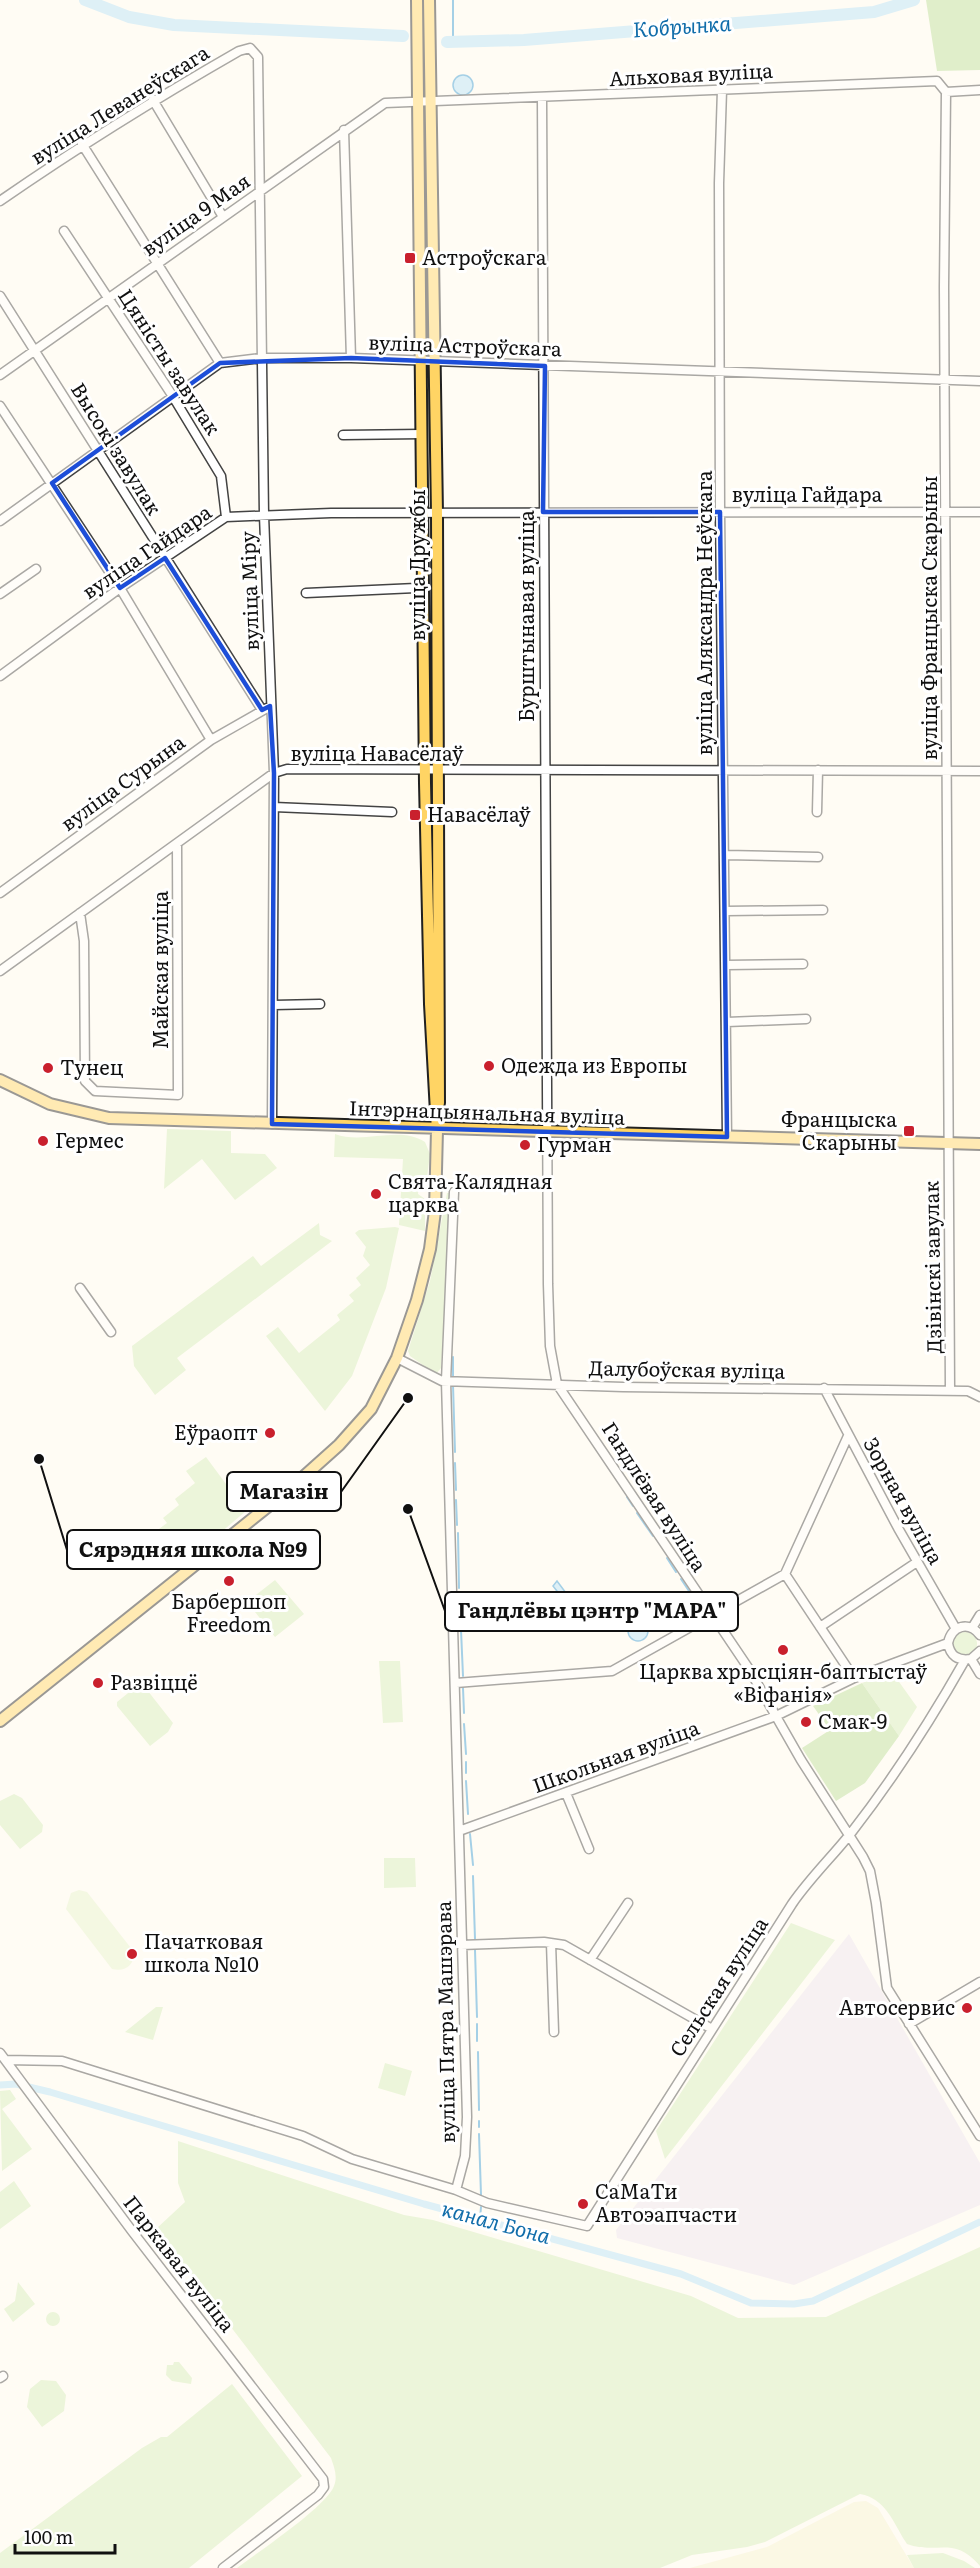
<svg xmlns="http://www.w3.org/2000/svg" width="980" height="2568" viewBox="0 0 980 2568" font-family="Literata,serif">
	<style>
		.industrial { fill: #ede5ef }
		.farmland { fill: #f7f3d1 }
		.green { fill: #d6edba }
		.forest { fill: #bade98 }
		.pitch { fill: #e7f3cc }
		.water { fill: #b5e2f9; stroke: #389bd4; stroke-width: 1.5 }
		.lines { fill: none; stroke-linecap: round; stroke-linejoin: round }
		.stream { stroke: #389bd4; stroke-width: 2 }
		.canal { stroke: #b5e2f9; stroke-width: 7 }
		.river { stroke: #b5e2f9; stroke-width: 12 }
		.minor-casing { stroke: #434343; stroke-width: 11 }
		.major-casing { stroke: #212121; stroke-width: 14 }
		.minor { stroke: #fff; stroke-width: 8 }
		.major { stroke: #ffd464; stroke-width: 10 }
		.marked { fill: none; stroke: #1d4ed8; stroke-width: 4.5; stroke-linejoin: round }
		.poi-dot { fill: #c9202d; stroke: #fff; stroke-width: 2 }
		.labels { text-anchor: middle; stroke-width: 6; stroke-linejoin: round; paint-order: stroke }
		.street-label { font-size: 20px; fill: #101010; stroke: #fff }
		.poi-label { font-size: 20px; fill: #101010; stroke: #fff; text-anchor: start }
		.water-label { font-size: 21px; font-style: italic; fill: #116daa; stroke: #fff }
		.leader { fill: none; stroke: #101010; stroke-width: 2 }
		.callout-dot { fill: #101010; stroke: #fff; stroke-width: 2 }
		.callout { fill: #fff; stroke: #101010; stroke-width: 2 }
		.callout-label { font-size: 21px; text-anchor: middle; font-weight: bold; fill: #101010 }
	</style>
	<rect width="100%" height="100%" fill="#fffcf4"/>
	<path class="industrial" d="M849,1934L980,2163V2205L794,2285L617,2238L616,2230Z"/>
	<path class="farmland" d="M866,2501L878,2508L914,2568H690L767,2547L854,2502Z"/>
	<path class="green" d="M167,1129L231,1131V1153L265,1154L277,1168L235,1200L202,1159L164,1189Z
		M335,1134C364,1145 398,1125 425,1142L430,1154L427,1177L419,1181L418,1194L425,1199V1231L399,1225L403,1159L334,1157Z
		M447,1193H452L441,1368L436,1374L410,1356L408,1351L430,1281Z
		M319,1223L320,1235L332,1241L177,1358L186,1370L155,1395L134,1366L132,1346L253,1256L261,1266Z
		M395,1227L399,1228L386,1288L352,1376L325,1411L266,1336L278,1327L299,1353L340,1320L337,1315L354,1301L349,1295L361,1285L356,1278L370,1265L363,1256L366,1247L355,1233L359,1230Z
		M206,1457L246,1511L193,1556L180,1539L148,1564L135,1547L167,1523L163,1518L179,1505L175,1499L195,1483L186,1471Z
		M275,1580L304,1614L275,1637L247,1602Z
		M953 1644a12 12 0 1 1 24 0a12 12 0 1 1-24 0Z
		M379,1661H400L403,1722L383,1723Z
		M892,1672L917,1707L899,1736L862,1683Z
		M138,1685L144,1686L173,1723L168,1732L150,1746L117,1706V1702Z
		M14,1794L22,1798L43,1825L42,1832L20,1849L0,1825V1801Z
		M384,1858H415L416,1887L384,1888Z
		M791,1923L835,1940L665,2159L656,2131Z
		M156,2007H163L153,2040L125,2032Z
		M385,2063L412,2071L405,2096L378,2088Z
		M10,2090L16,2099L2,2109L32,2149L2,2171L0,2091Z
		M178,2141L404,2215L433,2220L691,2296L738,2318L826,2317L980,2247V2566C954,2535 937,2555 907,2544C893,2523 887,2499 860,2494L765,2542L747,2547L692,2555L660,2568H237C258,2552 326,2507 334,2486C338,2476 334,2467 331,2458L156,2229L185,2202L178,2183Z
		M14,2181L31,2206L0,2229V2192Z
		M18,2282L35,2304L13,2322L4,2309L15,2301Z
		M46 2319a7 7 0 1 1 14 0a7 7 0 1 1-14 0Z
		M174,2362H179L192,2378L191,2384L172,2381L166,2375L167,2365H173Z
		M41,2380L56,2381L66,2395L64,2411L42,2427L27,2407L30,2389Z
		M232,2384L302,2476L189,2568H0V2553L142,2448L161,2437H167Z
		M943,2553L964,2561L975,2568H914L907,2555Z"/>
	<path class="forest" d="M926,0H980V70L937,71Z
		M862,1683L899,1736L865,1783L836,1801L802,1748L830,1730L813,1706Z"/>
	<path class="pitch" d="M79,1890L87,1892L134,1952C134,1965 126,1972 112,1969L66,1909L71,1893Z"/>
	<path class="water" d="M453 85a10 10 0 1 1 20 0a10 10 0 1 1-20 0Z
		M557,1581L569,1597L564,1600L553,1586Z
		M628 1631a10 10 0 1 1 20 0a10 10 0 1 1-20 0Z"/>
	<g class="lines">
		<path class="stream" d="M453,42V0
			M453,1357V1377
			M453,1385L455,1452
			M455,1463L456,1490
			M627,1497L633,1506
			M456,1500L457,1525
			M637,1513L653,1536
			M458,1533L459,1588
			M667,1558L676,1572
			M681,1579L703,1612L688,1624
			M460,1608L461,1619
			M461,1630L463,1676
			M463,1688L464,1713
			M464,1724L466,1754
			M466,1762V1773
			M466,1781L468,1814
			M470,1834L473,1865
			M473,1876L475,1939
			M475,1950L477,2017
			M477,2024V2041
			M478,2052L479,2110
			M479,2121V2127
			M479,2134L481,2195
			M480,2219L481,2207"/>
		<path class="canal" d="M0,2085L16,2084L50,2092L424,2204L681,2274L751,2303L794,2304L813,2301L980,2222"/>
		<path class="river" d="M85,0L129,17L174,25L403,36
			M447,42L524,40L874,12L914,0"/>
		<defs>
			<path id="minor" d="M722,90L719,183L720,512L727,1137
				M946,92L944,287L950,1391
				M946,92L980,90
				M542,99L548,1284L550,1346L557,1384L749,1669L801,1760L863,1857L870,1871L876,1903L887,1988L980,2136
				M153,100L223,217
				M344,130L351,358
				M82,144L220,363
				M0,201C78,147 157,98 239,51L250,48L258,57L264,515L274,773L272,1124
				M64,231L172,395L221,476L226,517
				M0,296L262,710
				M0,375L385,103L937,81L946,92
				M0,406L120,588L211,740
				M343,435L422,434
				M0,521L220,363L261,358H351L980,381
				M306,593L416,588
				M0,594L36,569
				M0,676L120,588L226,517L331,513L980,512
				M274,807L392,812
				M817,812L818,770
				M725,855L818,857
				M0,893L211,740L267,708
				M726,911L823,910
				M80,913L84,941L85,1081L95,1091L178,1095L177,844
				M727,965L803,964
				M0,971L274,773L287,769L980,771
				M274,1005L320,1004
				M727,1022L806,1019
				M454,1192L446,1381L467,2117L465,2156L456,2190
				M80,1288L111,1332
				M397,1358L442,1381L623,1387L968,1391L980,1397
				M824,1388L898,1528L956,1629
				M785,1574L854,1678
				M820,1627L917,1562
				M972,1628L980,1615
				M980,1635C969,1621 952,1625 948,1643C950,1656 958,1661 971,1659L980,1651
				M971,1659L980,1674
				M456,1683L612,1671L785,1574L848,1436
				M566,1793L589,1849
				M459,1831L776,1716L854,1678L948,1643
				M551,1943L554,2032
				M461,1945L544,1942L564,1945L712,2029
				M590,1960L628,1903
				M909,2024L980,1982
				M0,2053L132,2231L323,2479L324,2487L318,2495L223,2568
				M6,2060L62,2061L303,2136L352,2159L456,2190L487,2203L587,2226L792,1904C810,1878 831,1858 851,1833C893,1779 931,1720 965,1660
				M0,2378L3,2376"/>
			<path id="major" d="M429,0L437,514L439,1103
				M0,1080L50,1104L109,1118L980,1144
				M0,1721L291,1488L339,1445L371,1409L397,1358L417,1300L430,1249L435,1211L437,1130L430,1004L425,783L417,0"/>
		</defs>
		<use href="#minor" class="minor-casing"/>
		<use href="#major" class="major-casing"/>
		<use href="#minor" class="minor"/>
		<use href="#major" class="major"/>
	</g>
	<path d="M0 0H980V2568H0ZM351,358L545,366L543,512H720L727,1137L272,1124L274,773L270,706L262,710L165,558L120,588L52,483L220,363Z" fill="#fffcf4" fill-opacity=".55" fill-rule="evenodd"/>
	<path class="marked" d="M351,358L545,366L543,512H720L727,1137L272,1124L274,773L270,706L262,710L165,558L120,588L52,483L220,363Z"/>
	<g class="poi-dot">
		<rect x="404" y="252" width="12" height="12" rx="3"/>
		<rect x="409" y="809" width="12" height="12" rx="3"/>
		<circle cx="489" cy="1066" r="6"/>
		<circle cx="48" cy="1068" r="6"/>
		<rect x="903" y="1125" width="12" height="12" rx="3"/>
		<circle cx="43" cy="1141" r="6"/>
		<circle cx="525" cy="1145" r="6"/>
		<circle cx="376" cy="1194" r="6"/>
		<circle cx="270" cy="1433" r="6"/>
		<circle cx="229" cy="1581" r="6"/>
		<circle cx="783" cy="1650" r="6"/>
		<circle cx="98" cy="1683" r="6"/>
		<circle cx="806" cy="1722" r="6"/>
		<circle cx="132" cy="1954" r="6"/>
		<circle cx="967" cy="2008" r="6"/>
		<circle cx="583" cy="2204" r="6"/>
	</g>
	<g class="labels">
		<g class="street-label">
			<text transform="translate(691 75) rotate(-3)" y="7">Альховая вуліца</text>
			<text transform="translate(120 105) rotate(-32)" y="7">вуліца Леванеўскага</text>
			<text transform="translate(196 215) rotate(-35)" y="7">вуліца 9 Мая</text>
			<text transform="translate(465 346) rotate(2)" y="7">вуліца Астроўскага</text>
			<text transform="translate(169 362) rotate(57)" y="7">Цяністы завулак</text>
			<text transform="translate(116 449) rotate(58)" y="7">Высокі завулак</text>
			<text x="807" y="502">вуліца Гайдара</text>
			<text transform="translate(147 552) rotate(-34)" y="7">вуліца Гайдара</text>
			<text transform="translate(418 565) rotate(-90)" y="7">вуліца Дружбы</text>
			<text transform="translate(250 591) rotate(-92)" y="7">вуліца Міру</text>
			<text transform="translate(705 613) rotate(-90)" y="7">вуліца Аляксандра Неўскага</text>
			<text transform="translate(527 616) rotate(-90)" y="7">Бурштынавая вуліца</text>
			<text transform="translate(930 618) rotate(-90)" y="7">вуліца Францыска Скарыны</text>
			<text x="377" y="761">вуліца Навасёлаў</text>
			<text transform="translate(123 783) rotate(-36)" y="7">вуліца Сурына</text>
			<text transform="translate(161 970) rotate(-90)" y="7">Майская вуліца</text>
			<text transform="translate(487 1113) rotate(2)" y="7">Інтэрнацыянальная вуліца</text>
			<text transform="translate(933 1267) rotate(-91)" y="7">Дзівінскі завулак</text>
			<text transform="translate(687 1370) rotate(1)" y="7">Далубоўская вуліца</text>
			<text transform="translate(654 1497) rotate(57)" y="7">Гандлёвая вуліца</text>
			<text transform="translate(903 1501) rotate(61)" y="7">Зорная вуліца</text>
			<text transform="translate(616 1757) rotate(-20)" y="7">Школьная вуліца</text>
			<text transform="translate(719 1987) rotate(-57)" y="7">Сельская вуліца</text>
			<text transform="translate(446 2022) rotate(-91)" y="7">вуліца Пятра Машэрава</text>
			<text transform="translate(179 2264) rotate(52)" y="7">Паркавая вуліца</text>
		</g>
		<g class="poi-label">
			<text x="422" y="265">Астроўскага</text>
			<text x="427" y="822">Навасёлаў</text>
			<text x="501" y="1073">Одежда из Европы</text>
			<text x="60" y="1075">Тунец</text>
			<text x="897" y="1127" text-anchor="end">Францыска<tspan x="897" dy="23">Скарыны</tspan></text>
			<text x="55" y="1148">Гермес</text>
			<text x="537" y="1152">Гурман</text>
			<text x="388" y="1189">Свята-Калядная<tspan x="388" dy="23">царква</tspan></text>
			<text x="258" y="1440" text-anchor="end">Еўраопт</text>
			<text x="229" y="1609" text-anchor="middle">Барбершоп<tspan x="229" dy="23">Freedom</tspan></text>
			<text x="783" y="1679" text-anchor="middle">Царква хрысціян-баптыстаў<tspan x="783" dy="23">«Віфанія»</tspan></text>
			<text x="110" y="1690">Развіццё</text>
			<text x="818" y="1729">Смак-9</text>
			<text x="144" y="1949">Пачатковая<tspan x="144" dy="23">школа №10</tspan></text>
			<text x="955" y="2015" text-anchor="end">Автосервис</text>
			<text x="595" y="2199">СаМаТи<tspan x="595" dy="23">Автоэапчасти</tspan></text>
		</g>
		<g class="water-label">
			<text transform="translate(682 27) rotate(-4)" y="7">Кобрынка</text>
			<text transform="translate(496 2223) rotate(15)" y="7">канал Бона</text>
		</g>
	</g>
	<path class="leader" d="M408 1398L341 1492M39 1459L67 1550M408 1509L445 1611"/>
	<g class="callout-dot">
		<circle cx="408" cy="1398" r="6"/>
		<circle cx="39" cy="1459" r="6"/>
		<circle cx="408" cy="1509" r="6"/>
	</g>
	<g class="callout">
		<rect x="227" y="1472" width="114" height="39" rx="6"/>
		<rect x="67" y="1530" width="253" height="39" rx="6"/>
		<rect x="445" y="1592" width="293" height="39" rx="6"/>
	</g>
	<g class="callout-label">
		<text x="284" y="1499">Магазін</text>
		<text x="193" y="1557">Сярэдняя школа №9</text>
		<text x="592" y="1618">Гандлёвы цэнтр "МАРА"</text>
	</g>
	<path d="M15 2544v9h100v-9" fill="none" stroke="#101010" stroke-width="3"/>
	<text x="24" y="2544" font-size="18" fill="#101010" stroke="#ffffff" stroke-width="4.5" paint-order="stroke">100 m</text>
</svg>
